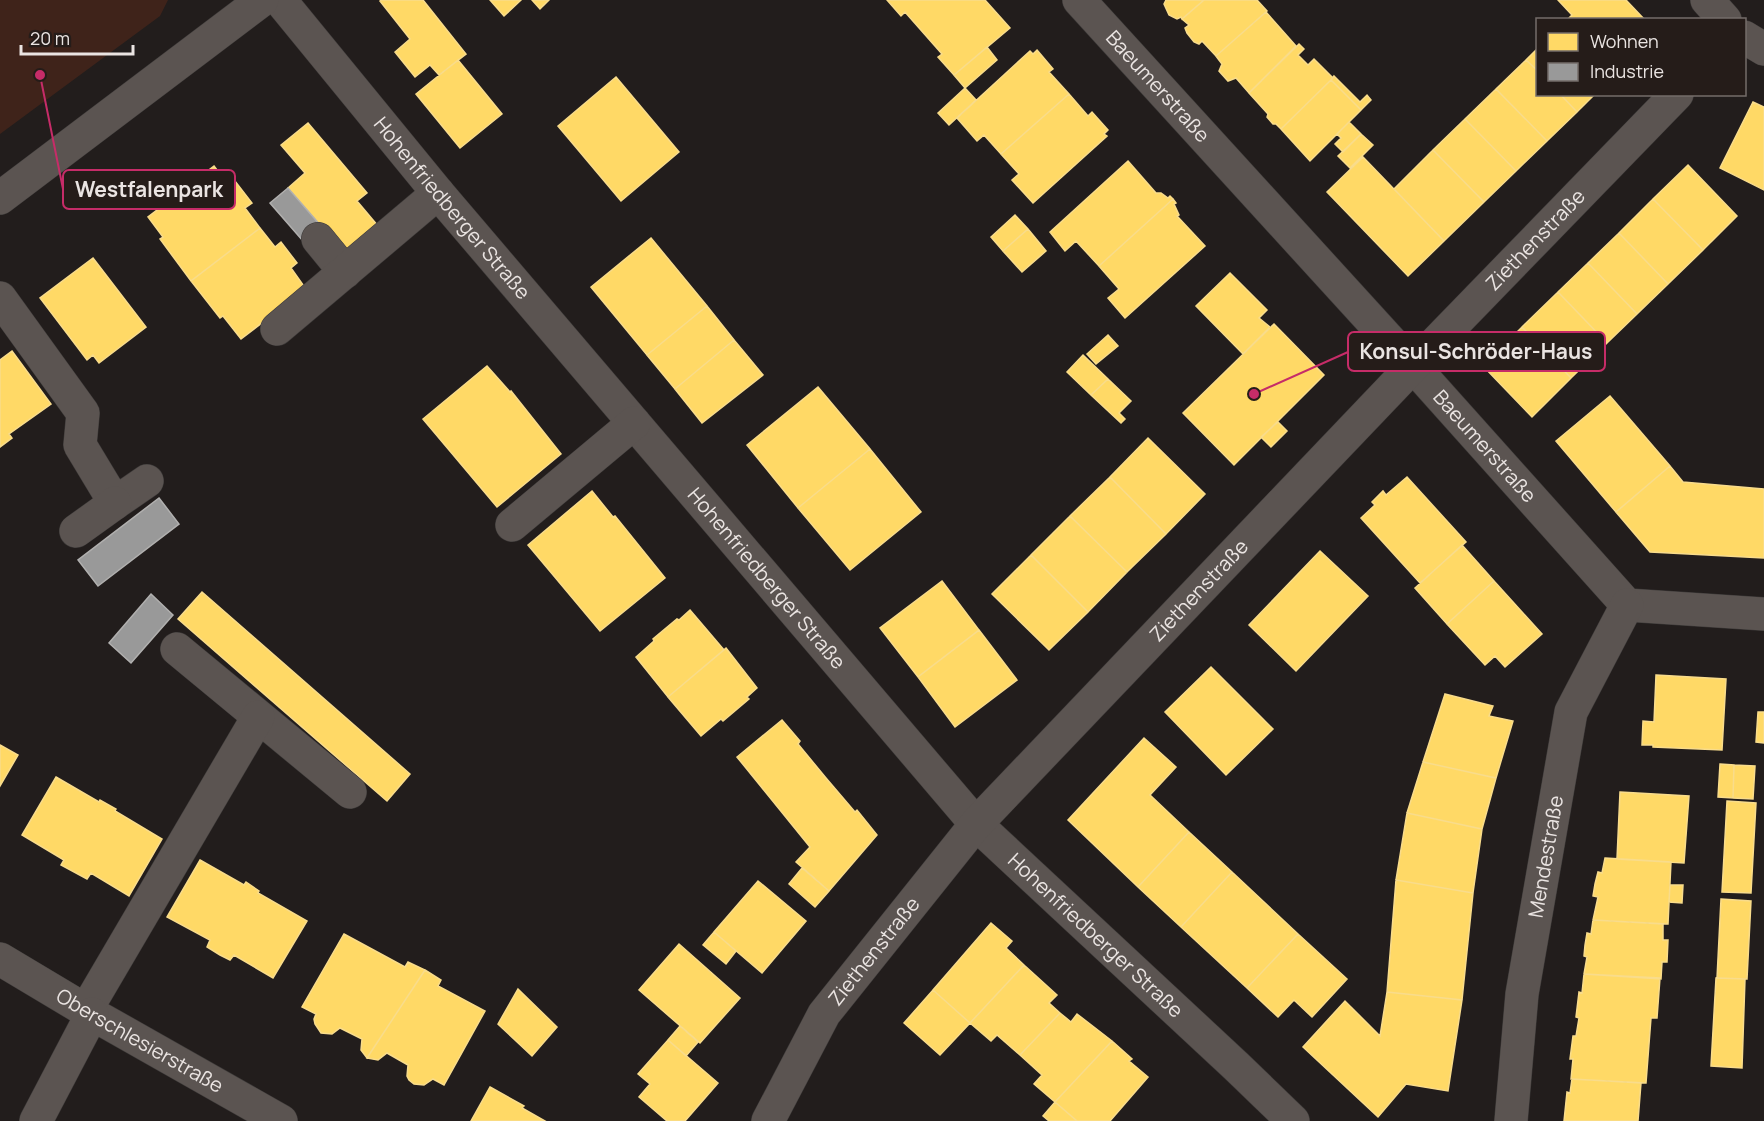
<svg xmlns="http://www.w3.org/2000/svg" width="1764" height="1121" viewBox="0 0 1764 1121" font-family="Manrope,sans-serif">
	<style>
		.green { fill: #3f231a }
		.homes { fill: #ffd966; stroke: #f9dc8b; stroke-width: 1.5 }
		.industry { fill: #999; stroke: #b1b0af; stroke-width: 1.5 }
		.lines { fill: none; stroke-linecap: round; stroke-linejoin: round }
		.minor-casing { stroke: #3d3a39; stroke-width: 34 }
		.minor { stroke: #5b5451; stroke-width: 33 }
		.labels { text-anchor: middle; stroke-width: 6; stroke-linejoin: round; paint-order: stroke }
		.street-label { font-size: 20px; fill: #eae4e2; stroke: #251c19 }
		.leader { fill: none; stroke: #c62c68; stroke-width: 2 }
		.callout-dot { fill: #c62c68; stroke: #251c19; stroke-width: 2 }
		.callout { fill: #251c19; stroke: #c62c68; stroke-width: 2 }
		.callout-label { font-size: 21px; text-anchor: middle; font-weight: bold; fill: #eae4e2 }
	</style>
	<rect width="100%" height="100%" fill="#221d1c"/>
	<path class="green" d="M0,0H168L160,16L0,134Z"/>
	<path class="homes" d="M381,0H423L466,54L439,75L430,65L415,77L395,52L410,39L380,1Z
		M490,0H521L504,16Z
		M532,0H549L540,9Z
		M887,0H985L1010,28L954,75L938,57L942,54L905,12L901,16Z
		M1166,0H1165H1204L1182,19L1181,17L1177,19L1169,15L1164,4Z
		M1204,0H1257L1267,11L1216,56L1202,41L1199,44L1194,42L1187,33L1185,28L1189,25L1182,19Z
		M1558,0H1626L1645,20H1567L1572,15Z
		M1266,12L1296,46L1249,93L1236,78L1228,81L1219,71L1222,64L1216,56Z
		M1299,44L1304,49L1298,55L1308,65L1314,59L1333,78L1281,129L1276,124H1273L1267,117L1268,114L1249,93Z
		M987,47L997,60L965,88L954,75Z
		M1538,48V71L1526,60Z
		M1037,50L1053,69L1049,72L1069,94L1001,154L984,135L977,141L957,118L1030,51L1033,54Z
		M458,60L502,114L460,148L416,94Z
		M1526,60L1538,71V94H1560L1577,112L1547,141L1496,89Z
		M1334,76L1360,102L1367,95L1371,100L1361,110L1331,80Z
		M616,77L679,152L621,201L558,126Z
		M1331,80L1361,110L1310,161L1281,129Z
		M965,88L976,100L949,125L938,113Z
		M1496,89L1547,141L1516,171L1465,119Z
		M1069,94L1088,116L1092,112L1108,130L1104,134L1107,136L1033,203L1012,180L1019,174L1001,154Z
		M1560,94H1595L1577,112Z
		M1753,102L1764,107V190L1720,168Z
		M1465,119L1516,171L1484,202L1433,150Z
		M1349,122L1361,134L1343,152L1335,144L1341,138L1337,134Z
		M308,123L367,193L357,201L378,226L344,255L288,188L305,173L281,145Z
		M1361,134L1373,145L1350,168L1338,156Z
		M1433,150L1484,202L1444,241L1394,189Z
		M1363,157L1444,241L1408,276L1327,192Z
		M1128,161L1156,193H1161L1168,198L1170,196L1173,199L1099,266L1076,241L1065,251L1050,232Z
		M1688,165L1737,216L1703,250L1653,199Z
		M214,166L229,186L235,181L252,203L245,208L260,228L191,281L160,239L163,237L148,217L178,194L175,190L194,175L197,179Z
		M1173,199L1176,203L1174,204L1179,215L1177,216L1205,246L1125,318L1108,298L1119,289L1099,266Z
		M1653,199L1703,250L1668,284L1619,233Z
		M1015,215L1028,229L1003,251L991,237Z
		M260,228L275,247L281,242L297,263L291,268L306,289L241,339L223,316L220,318L191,281Z
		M1028,229L1046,251L1022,272L1003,251Z
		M1619,233L1668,284L1637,314L1588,263Z
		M651,238L707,306L647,355L591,287Z
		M93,258L146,327L99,363L93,355L87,360L40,298Z
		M1588,263L1637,314L1607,343L1558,292Z
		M1230,273L1267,310L1259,318L1270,327L1243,354L1196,306Z
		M1558,292L1607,343L1571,378L1522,327Z
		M707,306L734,340L675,389L647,355Z
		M1274,324L1324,375L1234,465L1183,413Z
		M1522,327L1571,378L1532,417L1483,366Z
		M1108,335L1118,346L1096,364L1087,354Z
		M734,340L763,375L702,423L675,389Z
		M12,351L51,404L9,434L12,438L0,447V360Z
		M1083,355L1108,379L1091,395L1067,372Z
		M487,366L510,392L511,391L561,454L497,507L423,419Z
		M1108,379L1131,401L1119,413L1125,419L1121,423L1091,395Z
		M818,387L870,449L798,508L747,445Z
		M1610,396L1670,466L1616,512L1556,441Z
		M1278,422L1287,431L1271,447L1261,437Z
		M1148,438L1205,494L1166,534L1110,477Z
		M870,449L921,512L850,570L798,508Z
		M1670,466L1683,482L1764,489V558L1650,552L1616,512Z
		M1110,477L1166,534L1127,572L1070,516Z
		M1407,477L1466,542L1420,583L1361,518L1375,505L1372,502L1383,491L1386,495Z
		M592,491L613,517L615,516L665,578L600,631L528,545Z
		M1070,516L1127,572L1088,612L1031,555Z
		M1462,545L1494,581L1447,624L1415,588Z
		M1320,551L1368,596L1296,671L1249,625Z
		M1031,555L1088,612L1049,650L992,594Z
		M942,581L979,630L918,677L880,628Z
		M1494,581L1542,634L1505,667L1495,656L1485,665L1447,624Z
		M202,592L410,774L387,801L178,619Z
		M690,610L724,650L668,697L636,657L654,641L653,639L677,619L679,620Z
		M979,630L1017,680L955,727L918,677Z
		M726,648L757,688L747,697L749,699L723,721L721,719L701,736L668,697Z
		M1211,667L1273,729L1226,775L1165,712Z
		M1656,675L1726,679L1722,750L1653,747V745H1642L1643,721L1654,722Z
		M1445,694L1493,706L1489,716L1513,721L1496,778L1423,762Z
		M1758,712H1764V743L1756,742Z
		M782,720L800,741L798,744L826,778L855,812L857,810L877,835L829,891L796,862L810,847L737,757Z
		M1144,738L1176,767L1150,795L1189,832L1138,887L1068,820Z
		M0,745L18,755L0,786Z
		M1423,762L1496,778L1482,829L1407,813Z
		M1720,764L1734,765L1733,798L1718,797Z
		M1734,765L1755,766L1753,799L1733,798Z
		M56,777L99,802L100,800L116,809L115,811L162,839L129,896L91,873L87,879L61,865L64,860L22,835Z
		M1620,792L1689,796L1684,863L1617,859Z
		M1727,801L1756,803L1751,893L1722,892Z
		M1407,813L1482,829L1473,893L1396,880Z
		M1189,832L1232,872L1181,927L1138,887Z
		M1605,858L1671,862L1668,924L1593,920L1598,897L1593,896L1595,884L1598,872L1602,873Z
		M200,860L244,885L246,882L259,891L258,893L307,921L273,978L234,955L230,960L220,955L207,947L210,940L167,917Z
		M802,868L829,891L815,907L789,884Z
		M1232,872L1298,934L1247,988L1181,927Z
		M1396,880L1473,893L1462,1000L1387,992Z
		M758,881L806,921L762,973L714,932Z
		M1670,885H1683L1682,903L1669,902Z
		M1721,899L1751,901L1747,979L1717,978Z
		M1593,920L1663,924V940H1668L1667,962H1662L1661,979L1584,974L1587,957L1584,956L1585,945L1587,933L1591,934Z
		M991,923L1012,941L1006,948L1024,965L970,1023L933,990Z
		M714,932L736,951L726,964L703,945Z
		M344,934L405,967L408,962L425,970L367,1058L361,1050L362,1039L340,1028L332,1034L321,1033L315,1024L314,1019L316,1014L302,1007Z
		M1298,934L1347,979L1312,1017L1294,1000L1278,1017L1247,988Z
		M679,944L740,998L700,1043L639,990Z
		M1024,965L1057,995L1049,1003L1060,1013L1020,1055L997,1035L991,1041L970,1023Z
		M425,970L441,980L438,986L485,1011L444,1085L433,1079L424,1085L414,1084L409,1080L407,1076L408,1065L387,1053L378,1060L367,1058Z
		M1584,974L1660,978L1657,1018H1651L1646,1083L1571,1079L1573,1059H1570L1573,1036H1576L1579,1018L1576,1017L1579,992L1582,993Z
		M1716,978L1745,979L1742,1068L1711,1066Z
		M518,989L557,1027L532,1056L498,1024Z
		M933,990L970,1023L940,1055L904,1023Z
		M1387,992L1462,1000L1448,1091L1406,1084L1378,1117L1303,1047L1345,1001L1380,1036Z
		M1060,1013L1071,1022L1077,1014L1112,1041L1055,1102L1034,1084L1042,1075L1020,1055Z
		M680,1026L698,1042L686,1056L668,1040Z
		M668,1040L718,1083L685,1121H667L639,1097L650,1084L638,1074Z
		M1112,1041L1132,1059L1129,1061L1148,1077L1110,1121H1077L1055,1102Z
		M1572,1079L1641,1083L1638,1121H1564L1567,1092L1570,1093Z
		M490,1087L524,1106L522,1108L545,1121H471Z
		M1055,1102L1077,1121H1049L1043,1116Z"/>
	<path class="industry" d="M288,188L321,226L303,241L270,203Z
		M159,498L179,524L98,586L78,560Z
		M151,594L173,615L131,663L109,643Z"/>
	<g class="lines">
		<defs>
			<g id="minor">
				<path id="s1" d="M280,0L438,193L976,824L1236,1066L1293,1121"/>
				<path id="s2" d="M1079,0L1413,366L1627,605L1764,614"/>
				<path d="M1707,0L1725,20"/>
				<path d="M1744,37L1764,49"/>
				<path d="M0,198L262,0"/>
				<path d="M318,239L345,272"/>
				<path d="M0,298L83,413L80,445L115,503L147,481"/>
				<path d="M277,329L438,193"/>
				<path d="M512,525L634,423"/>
				<path d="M76,531L115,503"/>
				<path d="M177,649L350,792"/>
				<path id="s3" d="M0,959L92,1014L281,1121"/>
				<path d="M86,1010L258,717"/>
				<path d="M36,1121L92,1014"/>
				<path id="s4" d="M768,1121L824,1014L976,824L1413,366L1677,94"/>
				<path id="s5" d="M1511,1121L1522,994L1571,712L1627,605"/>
			</g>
		</defs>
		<use href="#minor" class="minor-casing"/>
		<use href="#minor" class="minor"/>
	</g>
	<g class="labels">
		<g class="street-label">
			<text dy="7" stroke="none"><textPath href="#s2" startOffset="117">Baeumerstraße</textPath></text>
			<text dy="7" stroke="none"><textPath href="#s1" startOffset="270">Hohenfriedberger Straße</textPath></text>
			<text dy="7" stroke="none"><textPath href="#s4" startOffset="1173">Ziethenstraße</textPath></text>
			<text dy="7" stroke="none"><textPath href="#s2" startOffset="603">Baeumerstraße</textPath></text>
			<text dy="7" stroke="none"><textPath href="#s1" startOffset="756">Hohenfriedberger Straße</textPath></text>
			<text dy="7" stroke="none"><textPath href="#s4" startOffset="687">Ziethenstraße</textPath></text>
			<text dy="7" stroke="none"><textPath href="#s5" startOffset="267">Mendestraße</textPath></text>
			<text dy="7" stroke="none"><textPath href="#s1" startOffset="1242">Hohenfriedberger Straße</textPath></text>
			<text dy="7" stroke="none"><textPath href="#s4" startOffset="201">Ziethenstraße</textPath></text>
			<text dy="7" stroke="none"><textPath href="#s3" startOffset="162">Oberschlesierstraße</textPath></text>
		</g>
	</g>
	<path class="leader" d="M40 75L63 189M1254 394L1348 352"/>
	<g class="callout-dot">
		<circle cx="40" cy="75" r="6"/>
		<circle cx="1254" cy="394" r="6"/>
	</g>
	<g class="callout">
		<rect x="63" y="170" width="172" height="39" rx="6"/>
		<rect x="1348" y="332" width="257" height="39" rx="6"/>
	</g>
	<g class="callout-label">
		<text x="149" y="197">Westfalenpark</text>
		<text x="1476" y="359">Konsul-Schröder-Haus</text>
	</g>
	<rect x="1536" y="18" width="210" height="78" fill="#251c19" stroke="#746c69" stroke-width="1.5"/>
	<rect x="1548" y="33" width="30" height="18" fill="#ffd966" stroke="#746c69" stroke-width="1.5"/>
	<text x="1590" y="48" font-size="18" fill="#eae4e2">Wohnen</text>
	<rect x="1548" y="63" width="30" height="18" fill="#999999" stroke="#746c69" stroke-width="1.5"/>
	<text x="1590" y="78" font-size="18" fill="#eae4e2">Industrie</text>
	<path d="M21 45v9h112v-9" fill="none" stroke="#eae4e2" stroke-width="3"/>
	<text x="30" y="45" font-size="18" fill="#eae4e2" stroke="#251c19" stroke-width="4.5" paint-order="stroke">20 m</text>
</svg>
